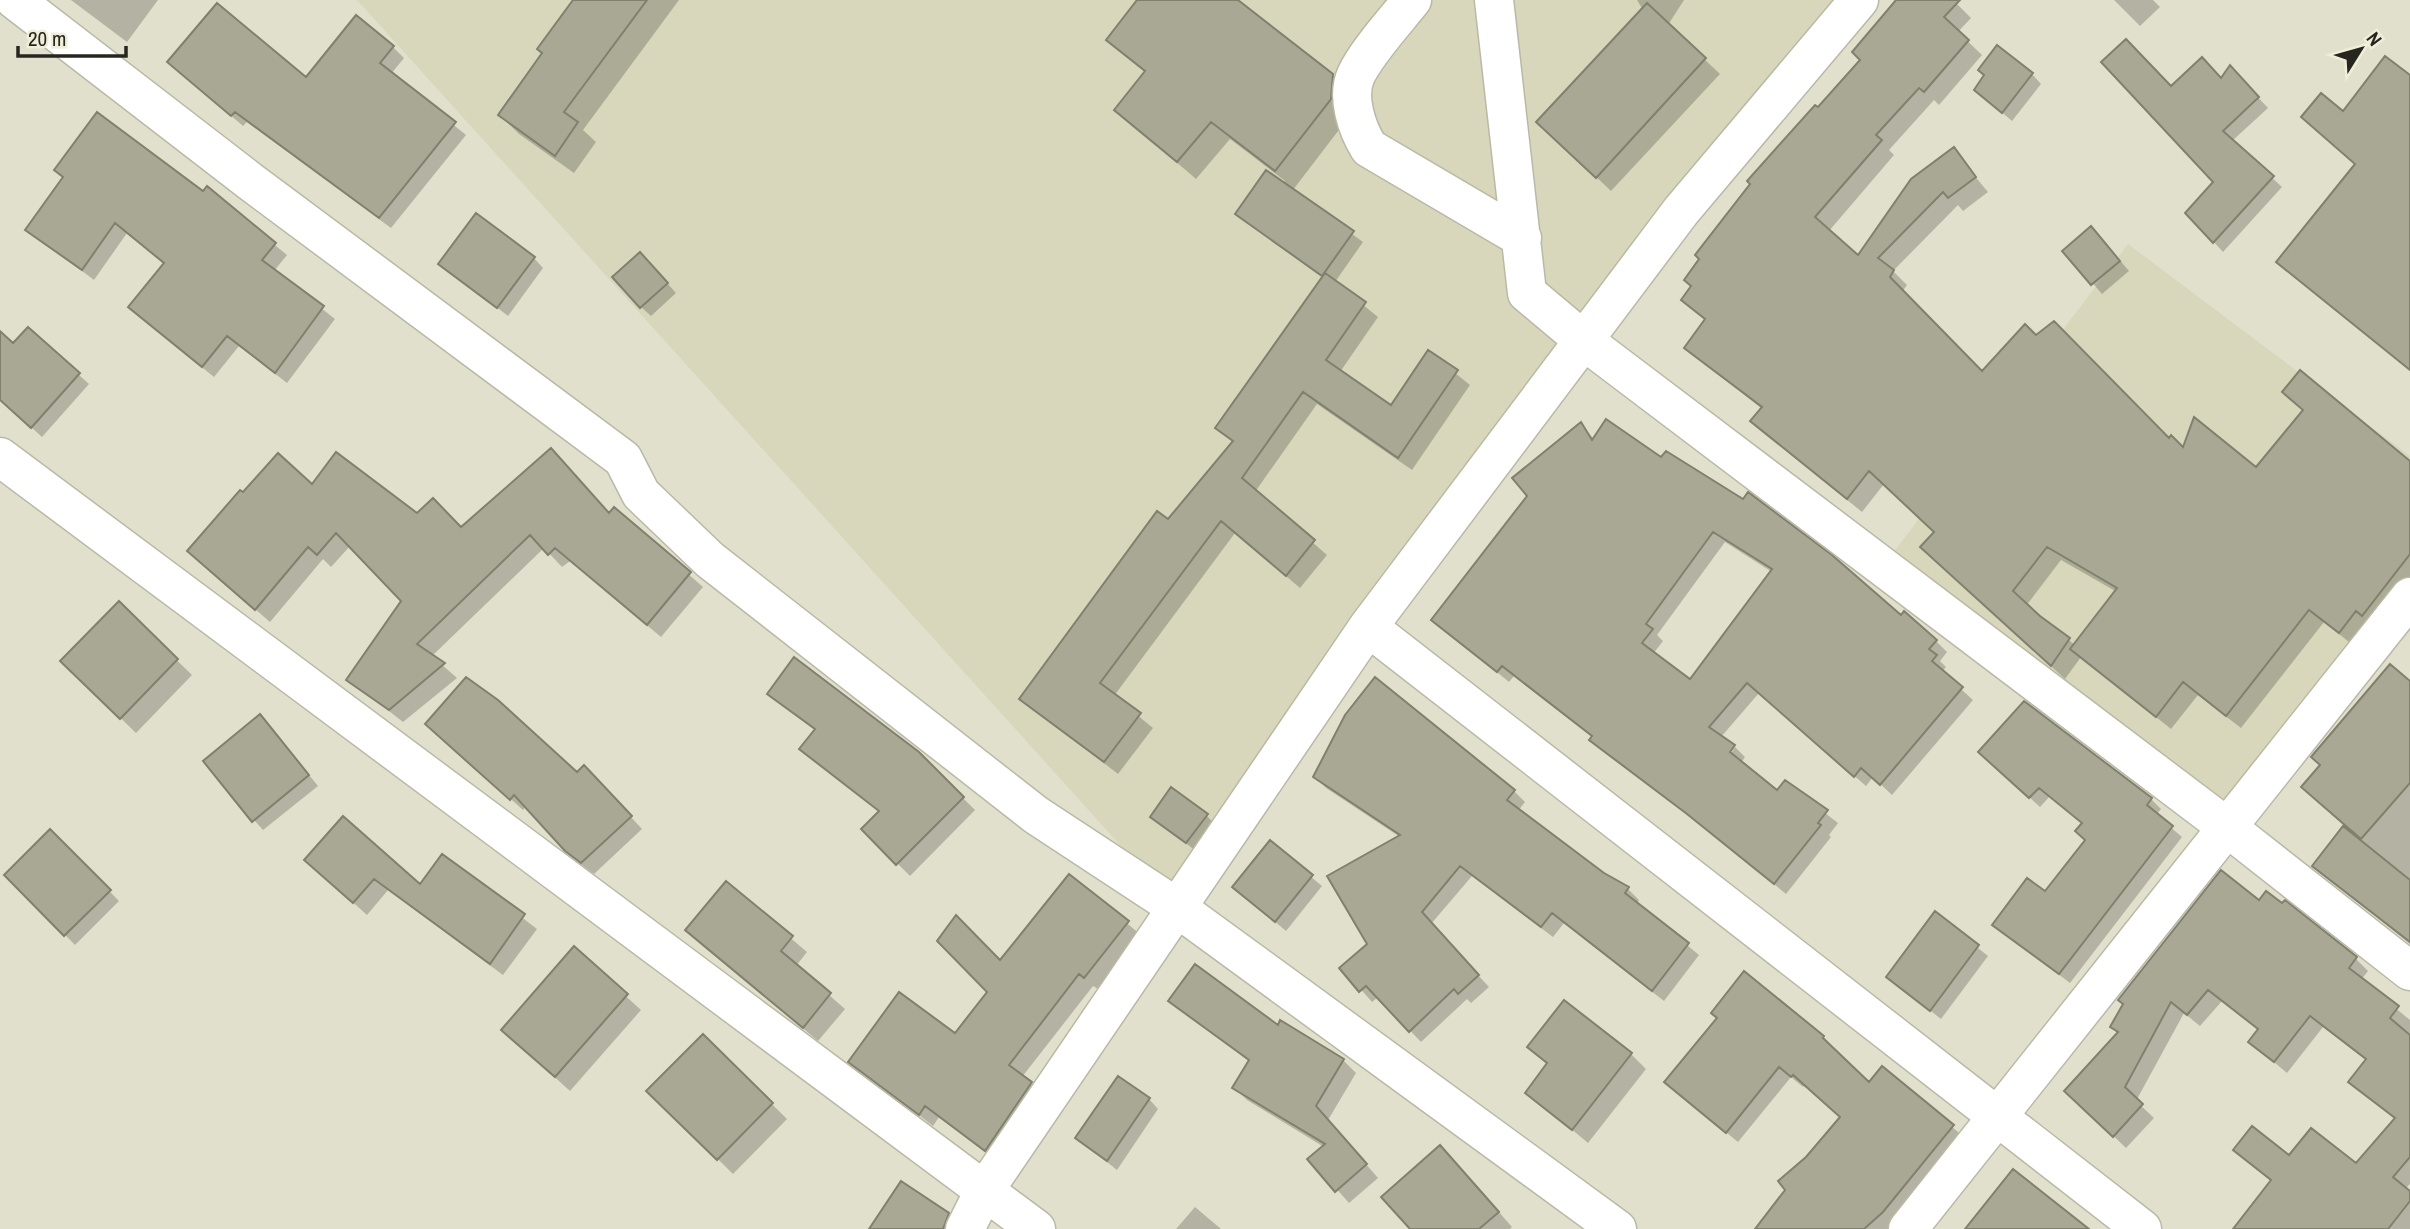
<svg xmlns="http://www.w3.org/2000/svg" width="2410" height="1229" viewBox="0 0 2410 1229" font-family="'Archivo Narrow',sans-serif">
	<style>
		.built { fill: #d8d7bc }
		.shadow { fill: #0003; fill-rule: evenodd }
		.building { fill: #a9a895; stroke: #81806e; stroke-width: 2; fill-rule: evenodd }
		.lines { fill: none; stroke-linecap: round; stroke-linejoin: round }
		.minor-casing { stroke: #bab9a6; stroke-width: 41 }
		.minor { stroke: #fff; stroke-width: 38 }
	</style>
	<rect width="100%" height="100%" fill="#e1e0cc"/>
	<path class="built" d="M357,0H1866L1176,907Z
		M2128,244L2410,456V597L2228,828L1883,566Z"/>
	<path class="shadow" d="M71,0H158L127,42Z
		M576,0H679L583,130L596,142L574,173L519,134L500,115L544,53Z
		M1139,0H1236L1332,75L1351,94L1348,118L1293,190L1363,242L1335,282L1378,317L1340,372L1391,407L1429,352L1470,385L1412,470L1317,404L1255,492L1327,555L1300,588L1235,533L1114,696L1153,728L1118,774L1021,699L1234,443L1217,428L1324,278L1237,214L1285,181L1230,139L1196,179L1116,110L1146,73L1108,40Z
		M1637,0H1684L1668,25L1720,74L1611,191L1553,136L1643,10Z
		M1901,0H1953L1971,18L1958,32L1982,55L1939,105L1934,100L1889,150L1894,155L1829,231L1858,258L1953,150L1988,192L1963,211L1958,205L1893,271L1907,285L1902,292L1982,373L2170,440L2184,450L2256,469L2305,411L2284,392L2410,464V585L2354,646L2324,622L2241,728L2198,695L2171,729L2081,657L2065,679L1936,561V532L1884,484L1862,512L1767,435L1753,421L1762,409L1686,347L1706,321L1683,300L1818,110L1862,60ZM2061,560L2117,592L2075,645L2026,606Z
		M2114,0H2153L2160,7L2140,26Z
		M393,47L404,58L391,74L466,135L391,228L247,122L243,126L181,73L306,80Z
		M2032,74L2041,84L2012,121L1976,90L1986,76Z
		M2410,77V371L2278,262L2356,165L2344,113Z
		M2240,78L2268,108L2232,141L2282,187L2223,252L2187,213L2216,182L2171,88Z
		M207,189L287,255L274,271L335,319L287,383L239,346L214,377L142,319L130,307L166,264L127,233L94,280L28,230L203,194Z
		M2101,238L2129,271L2102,294L2065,251Z
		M534,258L543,268L508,316L441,264Z
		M650,264L676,293L651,316L641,307Z
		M28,329L89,384L42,437L0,399V334L13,346Z
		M1581,425L1595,440L1936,641L1947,652L1940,661L1946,667L1942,672L1973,700L1892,795L1873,777L1866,786L1759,693L1721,737L1732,745L1727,760L1735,747L1745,757L1741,763L1778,792L1785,782L1838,823L1829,835L1831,837L1786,894L1701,824L1602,751L1591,740L1593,737L1514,676L1509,682L1433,620ZM1725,542L1772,572L1691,681L1653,654L1663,641L1657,635Z
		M312,487L461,530L609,514L614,509L703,587L661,637L570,561L562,567L544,548L432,656L457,678L403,722L348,679L403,600L351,545L331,567L323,559L270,622L203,564L243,495Z
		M119,604L192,675L136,733L62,661Z
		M2410,684V944L2314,866L2346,825Z
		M769,693L918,753L975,810L910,876L863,829L880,812L802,749L816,731Z
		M2024,704L2151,799L2161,809L2156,815L2182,837L2070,983L1994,925L2045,893L2087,841L2083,824L2050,796L2040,807L1990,761Z
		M269,726L318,786L263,830L254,820Z
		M439,735L596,779L642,829L594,874L579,863L526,806L523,810Z
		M1315,777L1514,791L1525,802L1518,811L1603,875L1628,889L1639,900L1637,904L1699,955L1664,1001L1564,923L1553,937L1472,876L1431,924L1489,987L1471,1003L1467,999L1421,1042L1378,997L1372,1002L1342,968L1369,945L1400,837L1326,788Z
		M1206,815L1216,825L1197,852L1152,816Z
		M50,831L119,901L75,945L6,875Z
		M1270,843L1322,886L1286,931L1234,887Z
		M443,857L537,929L503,975L388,890L367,915L306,860L421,887Z
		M1070,876L1141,935L1098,989L1093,986L1022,1077L1044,1096L999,1162L939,1117L933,1126L850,1061L955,1036L989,992L1001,963Z
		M726,883L807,952L796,966L845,1009L818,1041L687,930Z
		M2259,902L2283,906L2285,903L2356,959L2368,971L2361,980L2410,1020V1184L2405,1189L2410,1193V1229H2235L2272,1182L2235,1150L2356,1166L2396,1120L2351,1082L2367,1061L2323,1027L2287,1073L2250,1042L2259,1030L2222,1001L2200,1026L2184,1013L2136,1101L2154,1118L2126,1148L2079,1103L2118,1034L2112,1027Z
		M1935,914L1988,956L1941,1019L1888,977Z
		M574,949L641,1010L570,1091L518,1044Z
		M1170,1001L1278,1027L1343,1060L1356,1073L1328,1120L1378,1178L1349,1203L1310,1159L1324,1147L1247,1100L1235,1088L1250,1062Z
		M703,1036L787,1119L733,1174L649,1091Z
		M1823,1037L1869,1084L1882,1068L1964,1137L1889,1229H1757L1842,1117L1805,1084L1803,1087L1791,1077L1738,1142L1678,1093Z
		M1530,1047L1631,1054L1646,1069L1588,1143L1527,1092L1548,1065Z
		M1149,1099L1158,1109L1117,1170L1077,1138Z
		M1455,1162L1512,1227L1510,1229H1412Z
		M1195,1207L1221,1229H1176Z
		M948,1214L959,1229H871Z"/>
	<path class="building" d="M573,0H647L564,112L578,122L555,156L498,115L542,53L537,49Z
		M1137,0H1238L1333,74L1331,99L1275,171L1211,122L1177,162L1114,110L1145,71L1106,40Z
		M1896,0H1960L1944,17L1969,40L1924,92L1919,88L1876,135L1882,140L1815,217L1858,255L1911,179L1954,147L1976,177L1948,198L1943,192L1878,258L1894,270L1890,277L1982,371L2025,324L2036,335L2054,321L2169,438L2171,435L2183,447L2194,417L2256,467L2303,410L2282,392L2300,370L2410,461V554L2362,616L2356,611L2339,633L2309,610L2226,716L2183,682L2156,717L2070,649L2117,588L2047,547L2013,591L2040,616L2070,638L2051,666L1920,547L1934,532L1869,471L1847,499L1750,421L1762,407L1684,348L1705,319L1681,300L1691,286L1684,280L1699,259L1695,255L1750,184L1747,181L1815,105L1818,107L1860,60L1852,52Z
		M217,3L306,77L356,15L394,46L380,63L456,122L379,218L235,112L231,116L167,62Z
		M1647,3L1706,58L1596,178L1536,122Z
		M2126,39L2171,86L2202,57L2221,78L2230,65L2259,97L2223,131L2274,176L2213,243L2185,213L2213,182L2101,62Z
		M1997,45L2033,73L2002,113L1974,90L1984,75L1978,70Z
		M2385,56L2410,75V370L2276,262L2355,164L2301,117L2321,93L2343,111Z
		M97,112L203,191L207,186L276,243L262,260L324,306L275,373L227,336L202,367L128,307L164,263L115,223L82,270L25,230L63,177L54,170Z
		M1266,170L1354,231L1322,276L1235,214Z
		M476,213L535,257L497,308L438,264Z
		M2091,226L2120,261L2091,285L2062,251Z
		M640,252L668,283L640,308L612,277Z
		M1325,273L1366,302L1326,360L1391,405L1428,350L1458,370L1398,458L1303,392L1242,478L1315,540L1286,576L1221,521L1100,683L1141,713L1104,762L1019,699L1157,511L1168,519L1233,441L1215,428Z
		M28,327L80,373L31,428L0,400V331L13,343Z
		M1606,419L1661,457L1666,451L1743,499L1748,492L1832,555L1901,615L1904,611L1937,640L1929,649L1937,655L1932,661L1963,687L1880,785L1861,768L1854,777L1747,683L1709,727L1735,745L1730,752L1777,790L1785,780L1828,810L1818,823L1821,825L1774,884L1687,814L1589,740L1592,736L1502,666L1497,672L1431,620L1527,496L1512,478L1581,422L1592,440ZM1713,532L1772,569L1690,679L1642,643L1653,629L1646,624Z
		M551,448L609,513L614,507L691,572L647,625L555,548L548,555L530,535L417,644L445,663L389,710L346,680L401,601L336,533L317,555L308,547L255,610L187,551L240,490L243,492L278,453L312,484L336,452L417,513L433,498L461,527Z
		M119,601L178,659L120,719L60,661Z
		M794,657L919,752L964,797L896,865L861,829L879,811L799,749L815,729L767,694Z
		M2390,664L2410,681V783L2361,839L2301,787L2320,765L2311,757Z
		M466,677L498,700L577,772L584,765L632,816L581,863L565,851L514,795L510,800L425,724Z
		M1375,677L1515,790L1507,800L1604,873L1629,887L1625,893L1689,943L1652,991L1552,913L1541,927L1460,866L1422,912L1479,975L1458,994L1454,989L1409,1032L1366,986L1359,992L1339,968L1367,944L1327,876L1400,835L1313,777L1345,715Z
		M2024,701L2152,798L2147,805L2173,826L2059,974L1992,925L2027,878L2045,891L2085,840L2075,831L2082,823L2039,788L2029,798L1978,752Z
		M260,714L309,775L252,822L203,761Z
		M1171,787L1208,814L1186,843L1150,817Z
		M343,816L420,884L442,854L525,914L490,964L374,879L353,903L304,860Z
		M2343,826L2410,880V942L2312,866Z
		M50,829L111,890L64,936L4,875Z
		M1270,840L1313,875L1275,922L1232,887Z
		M2221,870L2259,900L2266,891L2282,903L2285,900L2357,957L2349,968L2399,1006L2390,1018L2410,1035V1157L2393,1177L2410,1191V1201L2388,1229H2233L2271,1180L2233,1150L2252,1126L2289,1155L2311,1128L2356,1163L2395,1118L2348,1082L2366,1059L2310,1016L2274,1062L2248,1042L2258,1029L2208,990L2187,1015L2171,1002L2125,1087L2143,1104L2113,1137L2064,1091L2118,1032L2110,1027L2123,1004L2118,1000Z
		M1069,874L1129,921L1084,978L1079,974L1009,1065L1032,1082L985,1151L925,1106L919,1115L848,1062L899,992L955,1033L987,992L937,941L956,915L1000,960Z
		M726,881L793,936L781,951L831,993L803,1028L685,930Z
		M1935,911L1979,945L1930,1011L1886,977Z
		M574,946L628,994L555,1077L501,1030Z
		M1195,964L1278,1025L1280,1020L1344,1059L1316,1106L1367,1164L1335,1192L1307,1159L1325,1144L1232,1088L1249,1060L1168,1001Z
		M1744,971L1824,1036L1823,1038L1869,1082L1882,1066L1954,1125L1883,1212L1864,1229H1755L1785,1190L1778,1181L1806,1157L1840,1117L1793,1075L1791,1077L1779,1067L1726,1133L1664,1082L1717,1018L1711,1013Z
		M1564,1000L1632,1053L1572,1130L1525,1093L1547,1063L1527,1047Z
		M703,1034L773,1103L717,1160L646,1091Z
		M1118,1076L1150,1098L1107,1161L1075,1138Z
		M1440,1145L1499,1212L1479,1229H1410L1381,1197Z
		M2013,1169L2089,1229H1965Z
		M901,1181L949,1213L943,1229H869Z"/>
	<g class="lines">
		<defs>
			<path id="minor" d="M15,0L251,182L623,459L641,494L710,560L1036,815L1176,907L1617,1229
				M1412,0C1396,20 1366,53 1356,75C1346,97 1357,129 1369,148L1522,238
				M1494,0L1527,293L1583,340L2228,828L2410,971
				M0,457L1036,1229
				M1368,627L2142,1229
				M965,1229L984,1191L1368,627L1681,211L1859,0
				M1908,1229L2410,597"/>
		</defs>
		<use href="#minor" class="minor-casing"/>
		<use href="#minor" class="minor"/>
	</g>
	<g transform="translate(2361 49) rotate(53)" stroke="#efeed9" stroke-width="5" paint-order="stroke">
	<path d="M0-5L12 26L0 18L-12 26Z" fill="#26261f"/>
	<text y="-10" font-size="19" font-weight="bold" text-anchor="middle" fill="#26261f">N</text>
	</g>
	<path d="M18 46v10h108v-10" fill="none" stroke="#26261f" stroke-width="3.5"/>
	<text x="28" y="46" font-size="21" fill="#26261f" stroke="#efeed9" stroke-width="5" paint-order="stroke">20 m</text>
</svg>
